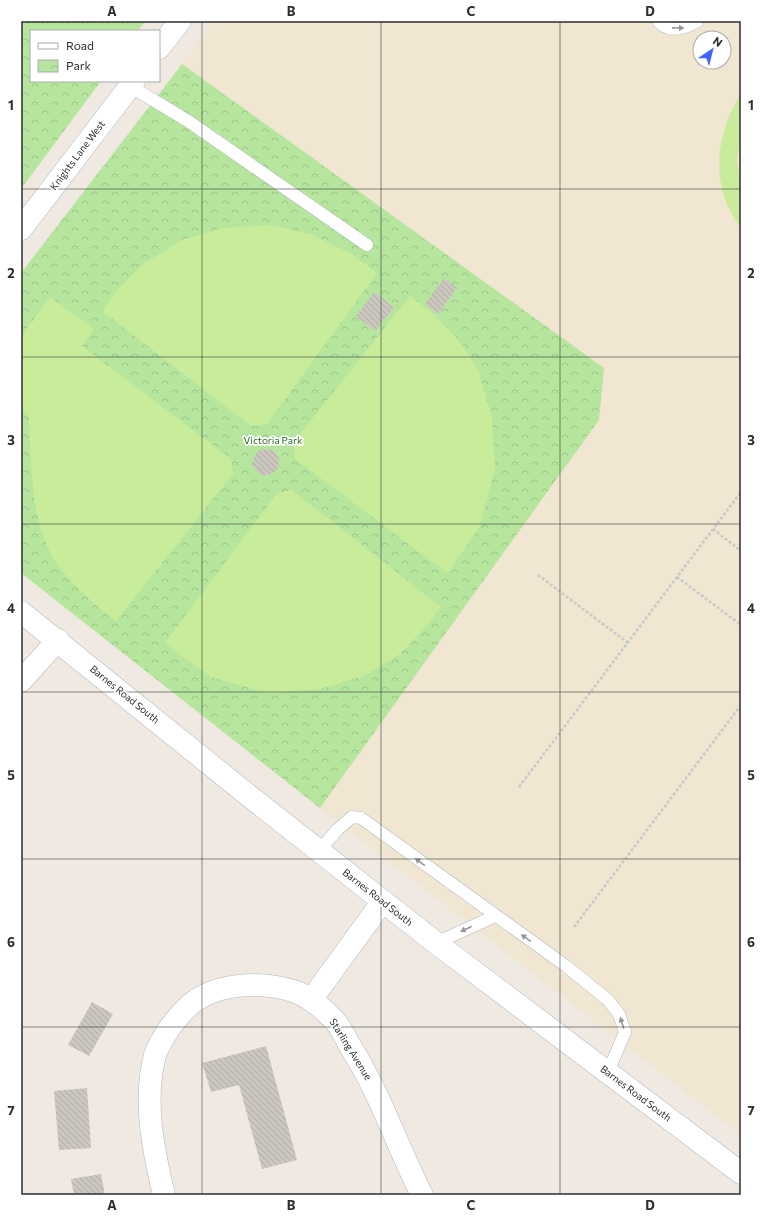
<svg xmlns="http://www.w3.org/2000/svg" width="762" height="1216" viewBox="0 0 762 1216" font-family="Commissioner,sans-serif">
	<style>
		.education { fill: #f0e6d1; fill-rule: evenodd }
		.park { fill: url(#park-crowns) }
		.pitch { fill: #c9ec9a }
		.building { fill: url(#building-back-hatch) }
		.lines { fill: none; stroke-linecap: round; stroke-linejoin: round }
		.lane-casing { stroke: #b4b7c1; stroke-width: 13 }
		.street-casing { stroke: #b4b7c1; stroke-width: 23 }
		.secondary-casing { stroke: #b4b7c1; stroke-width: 23 }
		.path { stroke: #c9c9c9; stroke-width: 2.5; stroke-dasharray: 3 2; stroke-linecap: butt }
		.lane { stroke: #fff; stroke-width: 12 }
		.street { stroke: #fff; stroke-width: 22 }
		.secondary { stroke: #fff; stroke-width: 22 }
		.oneway { fill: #969696 }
		.grid { fill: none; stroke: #2e2e2e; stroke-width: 1; stroke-opacity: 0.55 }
		.labels { text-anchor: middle; stroke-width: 3.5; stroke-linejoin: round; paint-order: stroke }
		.street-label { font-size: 10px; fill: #2e2e2e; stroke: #fff }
		.park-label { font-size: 10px; fill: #2c6e1b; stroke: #fff }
		.neatline { fill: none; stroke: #2e2e2e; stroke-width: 1.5 }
		.grid-label { font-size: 13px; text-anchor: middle; font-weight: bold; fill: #2e2e2e }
	</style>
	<defs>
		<pattern id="park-crowns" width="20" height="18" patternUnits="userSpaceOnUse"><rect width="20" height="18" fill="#b6e59e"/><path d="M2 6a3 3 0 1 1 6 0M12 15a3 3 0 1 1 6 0" fill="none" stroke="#9dc588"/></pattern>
		<pattern id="building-back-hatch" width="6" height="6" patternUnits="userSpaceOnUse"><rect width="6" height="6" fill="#cbc7bf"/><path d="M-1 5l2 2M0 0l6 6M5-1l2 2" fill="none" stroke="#afaba4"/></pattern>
	</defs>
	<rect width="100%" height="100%" fill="#efe9e1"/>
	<path class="education" d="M214,21H741V1135L320,808L599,420L604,368L182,64ZM700,38H724V62H700Z"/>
	<path class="park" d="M21,21H145L138,31H31V81H101L21,189Z
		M182,64L604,368L599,420L320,808L21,573V273Z"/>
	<path class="pitch" d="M741,94V136L737,160L741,186V228C709,188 715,134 741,94Z
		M271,225L313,235L352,254L377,273L267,424L251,426L102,311L117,290L143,264L182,240L222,228Z
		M410,296L431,312L457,338L478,369L492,417L495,470L479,528L447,573L295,459L293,443Z
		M50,297L94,329L82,346L231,459L233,474L116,621C92,603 61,576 48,548C30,509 31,459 29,416L21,410V337Z
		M292,490L441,607L426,627L400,654L366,675L321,689L269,693L210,677L165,643L277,493Z"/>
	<path class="building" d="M444,278L457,288L438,314L425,304Z
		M374,292L394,307L375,331L356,316Z
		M253 462a13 13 0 1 1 26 0a13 13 0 1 1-26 0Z
		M92,1002L113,1014L89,1056L68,1045Z
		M266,1046L297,1160L262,1169L239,1085L211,1092L202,1063Z
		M87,1088L91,1148L59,1150L54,1091Z
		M101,1174L105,1195H74L71,1179Z"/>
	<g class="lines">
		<defs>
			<path id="lane" d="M658,21C669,34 686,28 698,21
				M130,86L188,121L367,245
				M319,851L338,829L352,817L361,818L566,966L608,1000L619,1014L625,1032L608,1072
				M436,943L495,916"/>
			<path id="street" d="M21,681L58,640
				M311,1000L383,901
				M164,1195C153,1149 143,1101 155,1055C158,1045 165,1035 171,1026C177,1018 184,1010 191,1004C218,982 264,981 296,992C310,997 322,1008 332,1018C340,1025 345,1037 350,1046C380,1093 397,1146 422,1195"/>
			<path id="secondary" d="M159,48L180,21
				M21,229L134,81
				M21,612L248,795L436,943L741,1173"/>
		</defs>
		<use href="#lane" class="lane-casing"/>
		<use href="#street" class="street-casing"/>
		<use href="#secondary" class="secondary-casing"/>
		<path class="path" d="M713,529L741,551
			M538,575L628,643
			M677,577L741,625
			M519,787L741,492
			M574,927L741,705"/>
		<use href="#lane" class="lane"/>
		<use href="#street" class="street"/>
		<use href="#secondary" class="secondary"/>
	</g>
	<defs><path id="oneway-solid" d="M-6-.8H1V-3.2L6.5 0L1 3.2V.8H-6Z"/></defs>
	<g class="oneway">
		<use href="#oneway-solid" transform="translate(678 28) rotate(1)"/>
		<use href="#oneway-solid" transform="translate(420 862) rotate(-144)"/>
		<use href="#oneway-solid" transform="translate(466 929) rotate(156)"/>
		<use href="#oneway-solid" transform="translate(526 938) rotate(-145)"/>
		<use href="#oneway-solid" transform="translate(622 1023) rotate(-108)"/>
	</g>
	<path class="grid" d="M202,21V1195M381,21V1195M560,21V1195M21,189H741M21,357H741M21,524H741M21,692H741M21,859H741M21,1027H741"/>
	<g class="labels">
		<g class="street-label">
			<text transform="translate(77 155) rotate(-53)" y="4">Knights Lane West</text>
			<text transform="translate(125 694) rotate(39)" y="4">Barnes Road South</text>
			<text transform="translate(378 897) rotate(38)" y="4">Barnes Road South</text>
			<text transform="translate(351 1049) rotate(58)" y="4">Starling Avenue</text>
			<text transform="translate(636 1093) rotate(37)" y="4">Barnes Road South</text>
		</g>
		<g class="park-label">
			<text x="273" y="444">Victoria Park</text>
		</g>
	</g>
	<rect width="762" height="1216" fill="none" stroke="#ffffff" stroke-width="44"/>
	<rect x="30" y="30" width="130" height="52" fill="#ffffff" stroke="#ababab"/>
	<rect x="38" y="43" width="20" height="6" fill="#ffffff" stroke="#ababab"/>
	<text x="66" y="50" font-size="12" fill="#2e2e2e">Road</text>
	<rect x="38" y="60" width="20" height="12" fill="url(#park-crowns)" stroke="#ababab"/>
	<text x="66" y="70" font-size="12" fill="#2e2e2e">Park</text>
	<g transform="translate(712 50) rotate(35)"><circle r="19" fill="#ffffff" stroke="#ababab"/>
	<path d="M0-3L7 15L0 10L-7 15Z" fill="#4264fb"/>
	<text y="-6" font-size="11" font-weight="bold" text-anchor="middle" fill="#2e2e2e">N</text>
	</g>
	<rect x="22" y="22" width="718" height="1172" class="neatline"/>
	<g class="grid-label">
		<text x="112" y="16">A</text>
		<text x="291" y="16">B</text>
		<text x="471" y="16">C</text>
		<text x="650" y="16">D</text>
		<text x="11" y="110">1</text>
		<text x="751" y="110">1</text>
		<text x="11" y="278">2</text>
		<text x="751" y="278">2</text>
		<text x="11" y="445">3</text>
		<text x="751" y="445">3</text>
		<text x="11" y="613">4</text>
		<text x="751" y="613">4</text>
		<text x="11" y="780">5</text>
		<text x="751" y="780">5</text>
		<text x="11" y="947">6</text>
		<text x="751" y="947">6</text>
		<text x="11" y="1115">7</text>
		<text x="751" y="1115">7</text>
		<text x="112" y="1210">A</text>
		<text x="291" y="1210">B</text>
		<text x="471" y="1210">C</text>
		<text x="650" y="1210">D</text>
	</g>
</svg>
